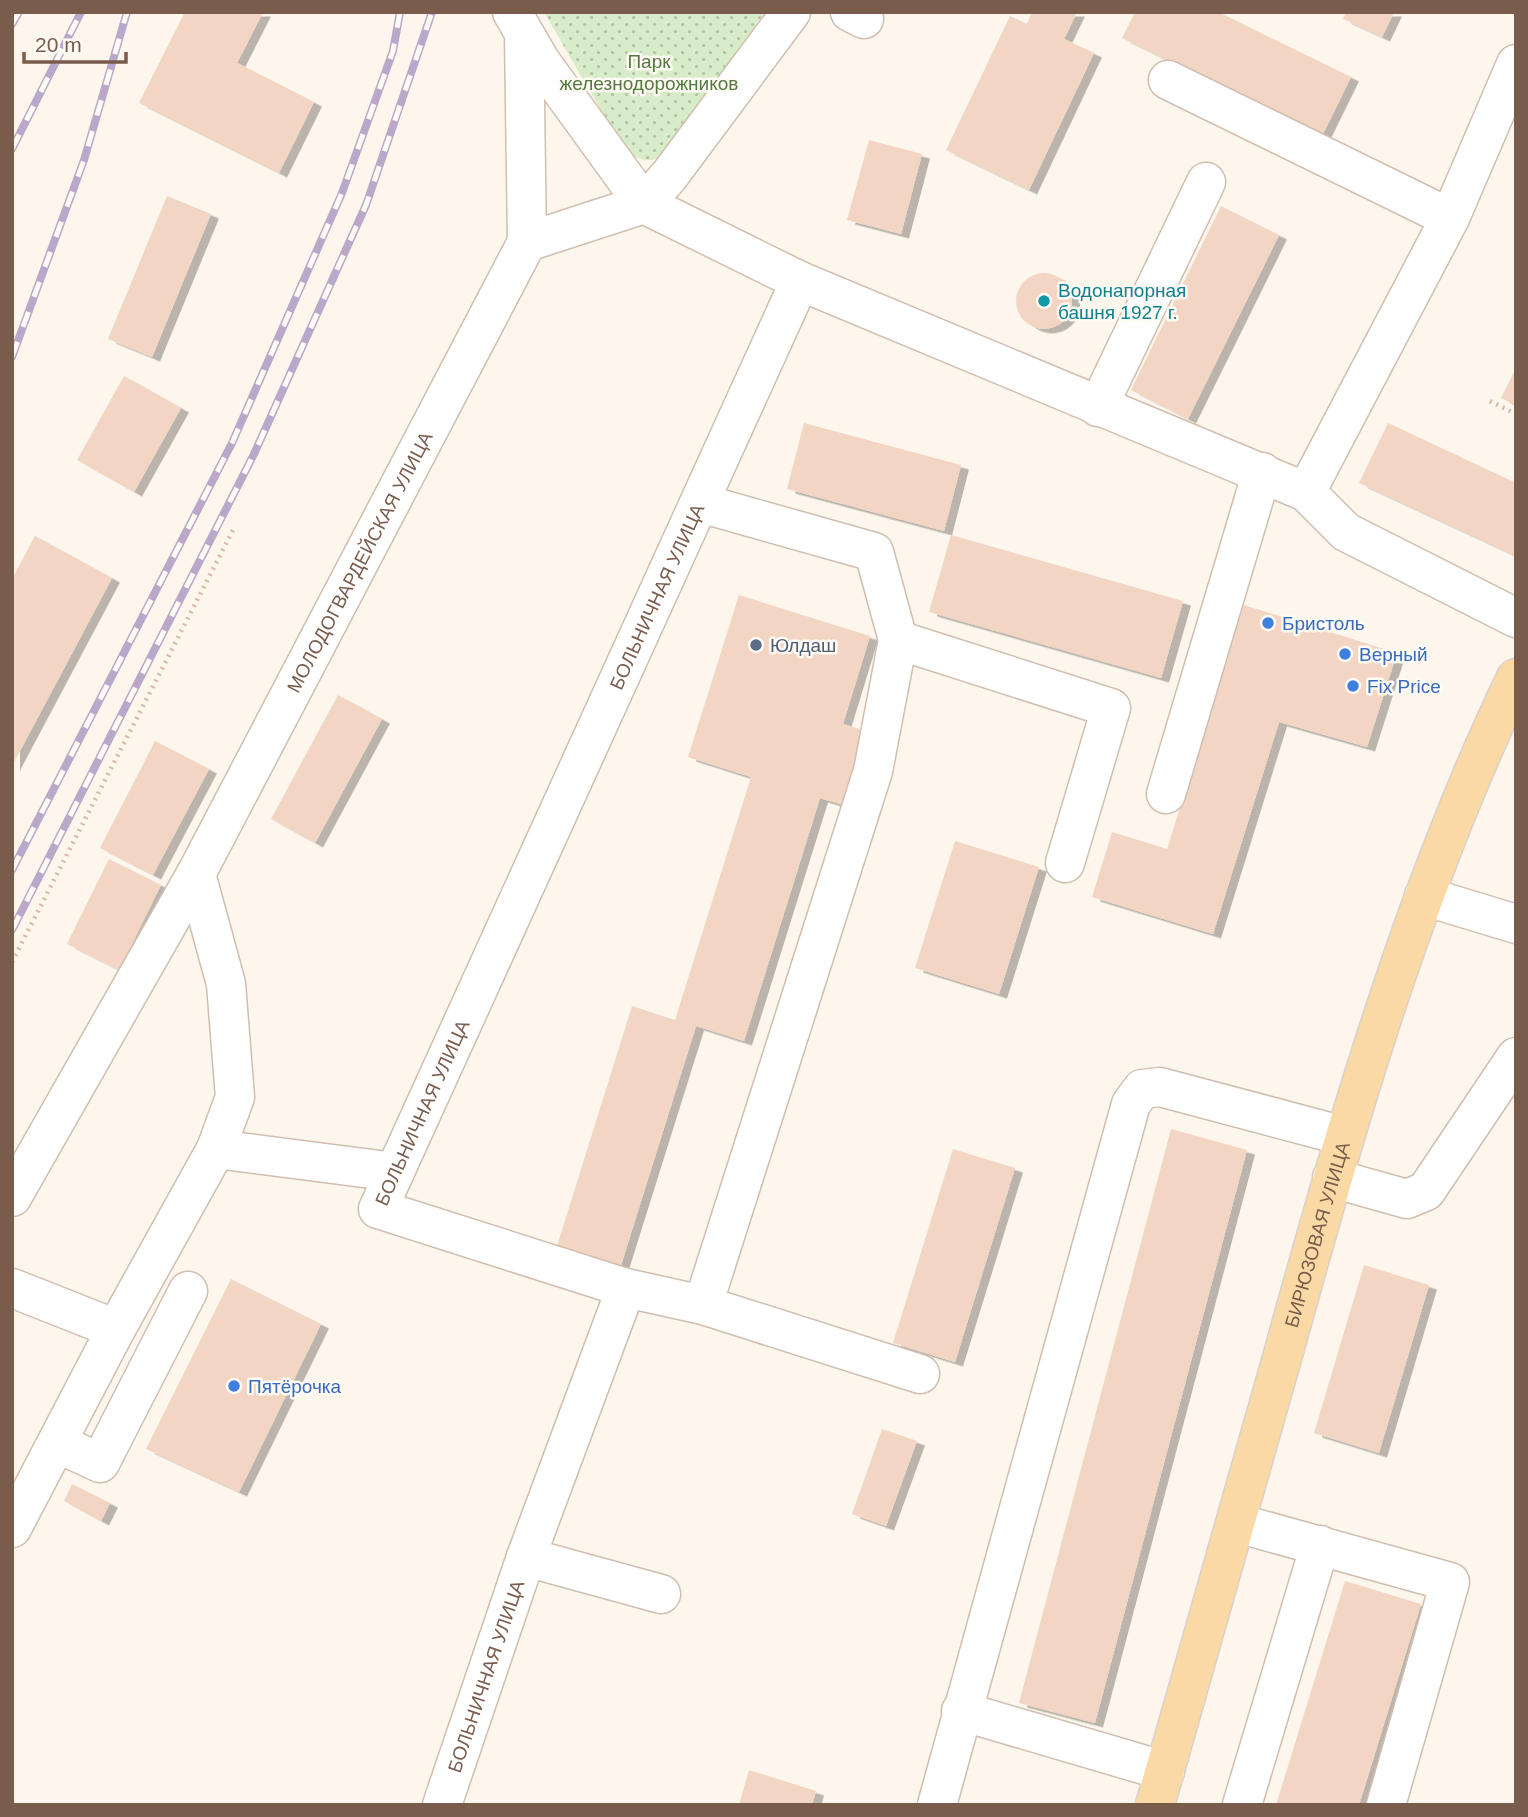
<svg xmlns="http://www.w3.org/2000/svg" width="1528" height="1817" viewBox="0 0 1528 1817" font-family="Arial,sans-serif">
	<style>
		.park { fill: url(#park-dots) }
		.building { fill: #f3d5c3; filter: url(#shadow) }
		.lines { fill: none; stroke-linecap: round; stroke-linejoin: round }
		.minor-casing { stroke: #d1beb0; stroke-width: 41 }
		.major-casing { stroke: #dad1cd; stroke-width: 41 }
		.path { stroke: #d9b8a5; stroke-width: 4.5; stroke-dasharray: 2 5; stroke-linecap: butt }
		.minor { stroke: #fff; stroke-width: 38 }
		.major { stroke: #fbd9a5; stroke-width: 38 }
		.rail-casing { stroke: #b9a8c9; stroke-width: 8 }
		.rail { stroke: #fffaf3; stroke-width: 5; stroke-dasharray: 16; stroke-linecap: butt }
		.culture-dot { fill: #0f9aa8; stroke: #fffaf3; stroke-width: 2.5 }
		.shop-dot { fill: #3f7fe0; stroke: #fffaf3; stroke-width: 2.5 }
		.service-dot { fill: #5c6f8a; stroke: #fffaf3; stroke-width: 2.5 }
		.labels { text-anchor: middle; stroke-width: 5; stroke-linejoin: round; paint-order: stroke }
		.park-label { font-size: 19px; fill: #537a41; stroke: #fffaf3 }
		.culture-label { font-size: 19px; fill: #0d838f; stroke: #fffaf3; text-anchor: start }
		.street-label { font-size: 19px; fill: #7a5c4d; stroke: #fffaf3 }
		.shop-label { font-size: 19px; fill: #366cbe; stroke: #fffaf3; text-anchor: start }
		.service-label { font-size: 19px; fill: #4e5e75; stroke: #fffaf3; text-anchor: start }
	</style>
	<defs>
		<pattern id="park-dots" width="8" height="8" patternUnits="userSpaceOnUse" patternTransform="scale(1.75)"><rect width="8" height="8" fill="#d8ecc9"/><path d="M2 2h.1M6 6h.1" fill="none" stroke="#b4c2a5" stroke-width="1.8" stroke-linecap="round"/></pattern>
		<filter id="shadow"><feDropShadow dx="8" dy="4.5" stdDeviation="0" flood-color="#0004"/></filter>
	</defs>
	<rect width="100%" height="100%" fill="#fdf6ec"/>
	<path class="park" d="M544,12H765L659,158C646,163 634,158 624,150Z"/>
	<path class="building" d="M185,12H263L237,63L314,102L279,173L139,103Z
		M1032,12H1077L1064,39L1094,53L1029,190L946,150L1010,16L1027,24Z
		M1135,12H1218L1351,77L1322,136L1122,38Z
		M1346,12H1394L1382,37L1343,19Z
		M869,140L922,154L901,234L847,220Z
		M167,196L211,214L152,357L108,339Z
		M1221,206L1279,235L1188,419L1131,390Z
		M1016 301a28 28 0 1 1 56 0a28 28 0 1 1-56 0Z
		M1516,368V405L1501,398Z
		M124,376L181,408L134,492L77,460Z
		M804,423L961,465L944,531L787,489Z
		M1388,423L1516,483V556L1359,483Z
		M951,535L1183,601L1161,678L929,612Z
		M35,536L112,578L12,766V579Z
		M739,595L870,636L843,724L870,732L847,806L820,798L744,1041L696,1026L621,1265L557,1246L632,1006L675,1020L751,777L688,757Z
		M1244,605L1397,653L1367,747L1279,722L1213,934L1092,897L1112,832L1167,849Z
		M338,695L382,719L315,843L271,819Z
		M155,741L209,769L153,875L100,848Z
		M955,841L1039,867L999,994L915,968Z
		M109,859L161,885L119,970L67,944Z
		M1171,1129L1247,1150L1095,1723L1019,1703Z
		M953,1149L1015,1168L955,1362L893,1343Z
		M1364,1265L1429,1285L1379,1453L1314,1433Z
		M231,1279L321,1324L239,1492L146,1449Z
		M882,1429L917,1441L886,1526L852,1514Z
		M72,1484L110,1503L101,1521L64,1501Z
		M1345,1581L1421,1604L1359,1805H1276Z
		M749,1770L816,1791L812,1805H739Z"/>
	<g class="lines">
		<defs>
			<g id="minor">
				<path d="M512,12L541,62L644,204L800,281L1306,492L1346,532L1516,618"/>
				<path d="M850,12L864,19"/>
				<path d="M524,34L527,242"/>
				<path d="M1168,80L1450,218L1306,492"/>
				<path d="M1450,218L1516,64"/>
				<path d="M1098,407L1206,182"/>
				<path d="M898,640L1111,708L1065,863"/>
				<path d="M1166,794L1262,472"/>
				<path d="M1424,896L1516,924"/>
				<path d="M216,1149L395,1172"/>
				<path d="M1332,1178L1407,1199L1426,1191L1516,1057"/>
				<path id="s1" d="M12,1197L196,874L527,242L644,204L669,176L791,12"/>
				<path d="M12,1288L116,1329"/>
				<path d="M626,1288L703,1305L873,771L898,640L874,552L700,503"/>
				<path d="M703,1305L920,1374"/>
				<path d="M57,1443L100,1463L188,1291"/>
				<path d="M1237,1523L1450,1582L1386,1805"/>
				<path d="M12,1528L116,1329L216,1149L235,1097L226,984L196,874"/>
				<path d="M526,1557L661,1594"/>
				<path d="M961,1711L1165,1771"/>
				<path id="s2" d="M442,1805L526,1557L626,1288L378,1209L800,281"/>
				<path d="M937,1805L1131,1104L1142,1089L1160,1087L1344,1136"/>
				<path d="M1242,1805L1320,1545"/>
			</g>
			<g id="major">
				<path id="s3" d="M1155,1805C1198,1656 1241,1507 1282,1358C1346,1127 1412,894 1516,678"/>
			</g>
		</defs>
		<use href="#minor" class="minor-casing"/>
		<use href="#major" class="major-casing"/>
		<path class="path" d="M1490,401L1516,414
			M12,962L233,530"/>
		<use href="#minor" class="minor"/>
		<use href="#major" class="major"/>
		<defs>
			<path id="rail" d="M12,24L19,12
				M12,149L81,12
				M12,357L84,160L127,12
				M12,870L232,443L342,193L393,51L400,12
				M12,930L254,454L366,205L432,12"/>
		</defs>
		<use href="#rail" class="rail-casing"/>
		<use href="#rail" class="rail"/>
	</g>
	<circle class="culture-dot" cx="1044" cy="301" r="7"/>
	<g class="shop-dot">
		<circle cx="1268" cy="623" r="7"/>
		<circle cx="1345" cy="654" r="7"/>
		<circle cx="1353" cy="686" r="7"/>
		<circle cx="234" cy="1386" r="7"/>
	</g>
	<circle class="service-dot" cx="756" cy="645" r="7"/>
	<g class="labels">
		<g class="park-label">
			<text x="649" y="68">Парк<tspan x="649" dy="22">железнодорожников</tspan></text>
		</g>
		<g class="culture-label">
			<text x="1058" y="297">Водонапорная<tspan x="1058" dy="22">башня 1927 г.</tspan></text>
		</g>
		<g class="street-label">
			<text dy="7" stroke="none"><textPath href="#s1" startOffset="724">МОЛОДОГВАРДЕЙСКАЯ УЛИЦА</textPath></text>
			<text dy="7" stroke="none"><textPath href="#s2" startOffset="1482">БОЛЬНИЧНАЯ УЛИЦА</textPath></text>
			<text dy="7" stroke="none"><textPath href="#s2" startOffset="915">БОЛЬНИЧНАЯ УЛИЦА</textPath></text>
			<text dy="7" stroke="none"><textPath href="#s3" startOffset="593">БИРЮЗОВАЯ УЛИЦА</textPath></text>
			<text dy="7" stroke="none"><textPath href="#s2" startOffset="136">БОЛЬНИЧНАЯ УЛИЦА</textPath></text>
		</g>
		<g class="shop-label">
			<text x="1282" y="630">Бристоль</text>
			<text x="1359" y="661">Верный</text>
			<text x="1367" y="693">Fix Price</text>
			<text x="248" y="1393">Пятёрочка</text>
		</g>
		<g class="service-label">
			<text x="770" y="652">Юлдаш</text>
		</g>
	</g>
	<rect width="1528" height="1817" fill="none" stroke="#7a5c4d" stroke-width="28"/>
	<path d="M24 52v10h102v-10" fill="none" stroke="#7a5c4d" stroke-width="3.5"/>
	<text x="35" y="52" font-size="21" fill="#7a5c4d" stroke="#fffaf3" stroke-width="5" paint-order="stroke">20 m</text>
</svg>
